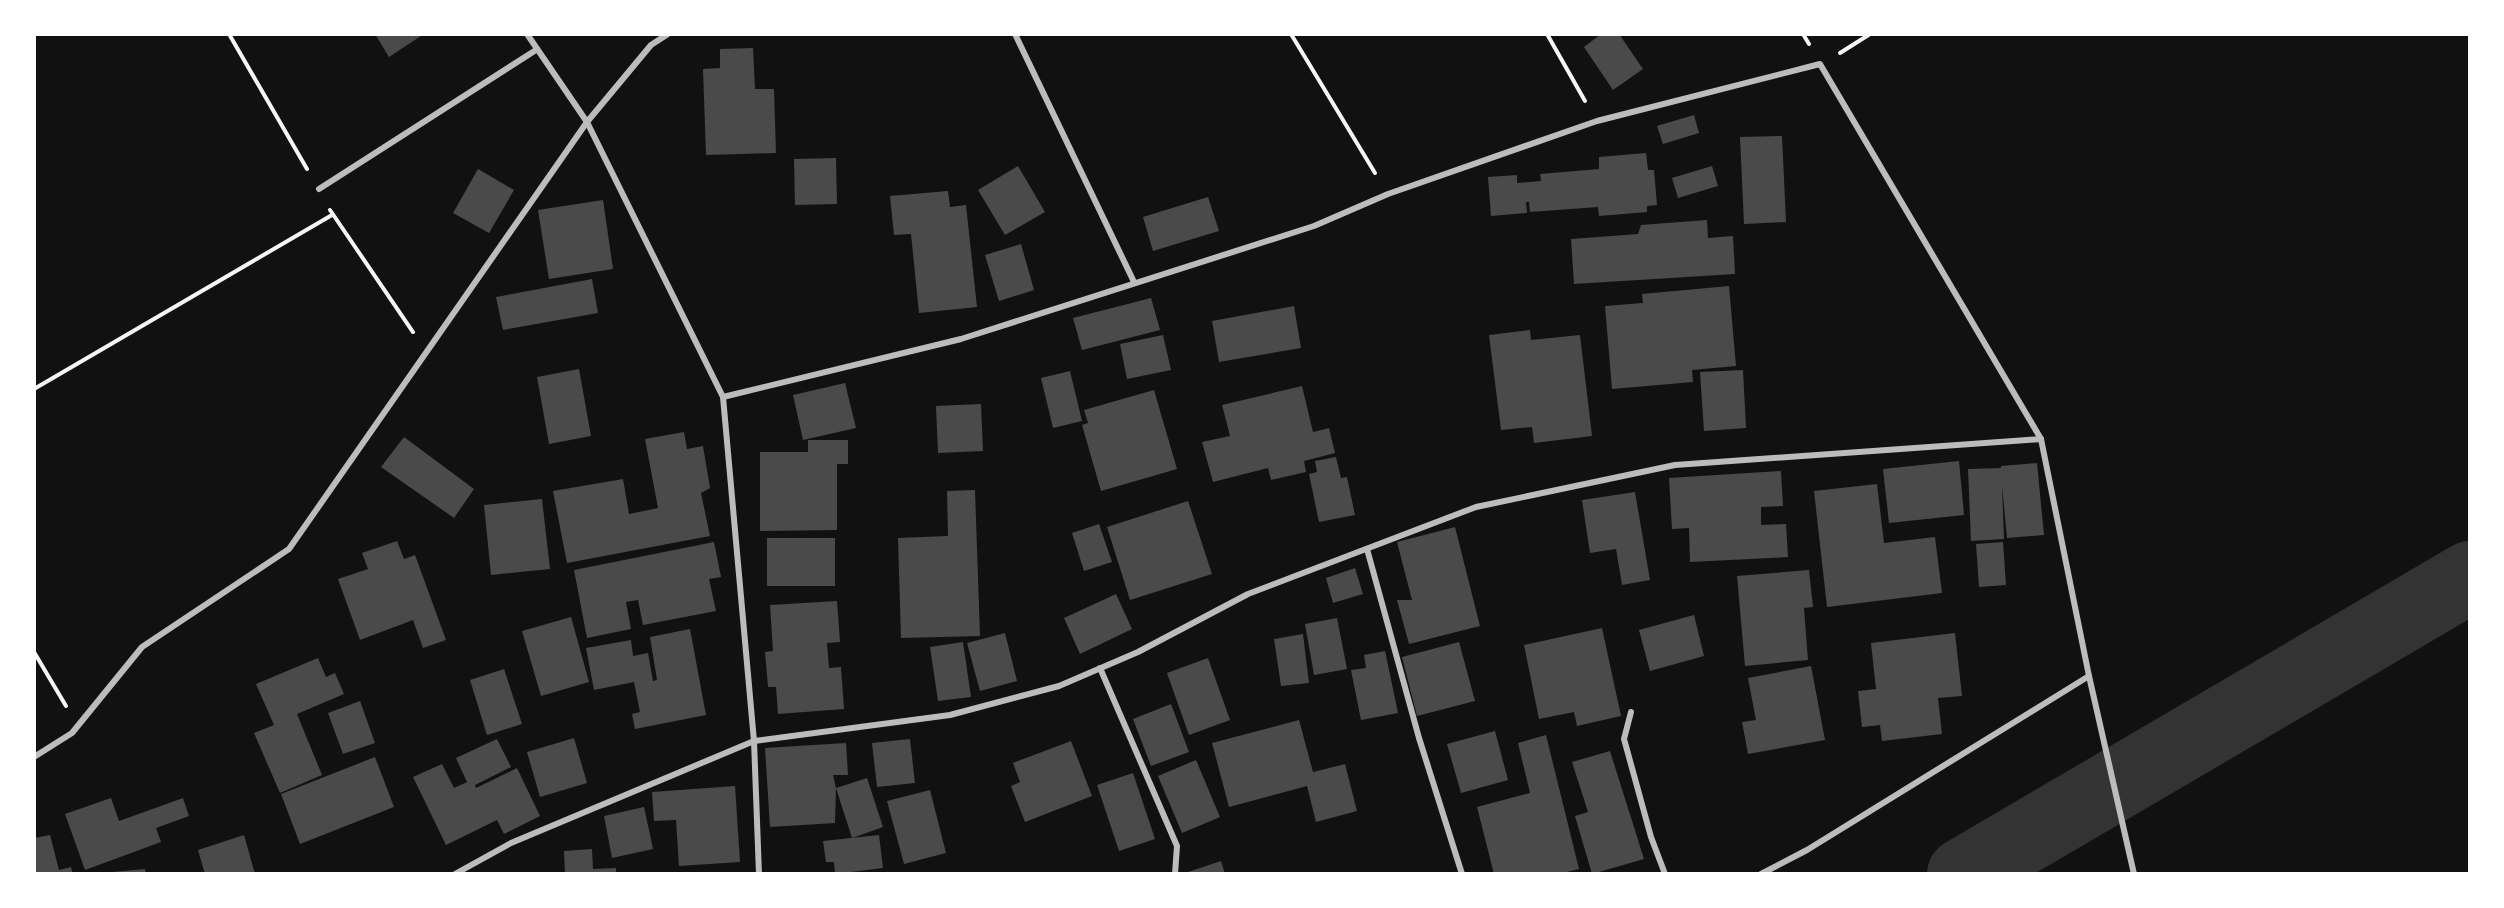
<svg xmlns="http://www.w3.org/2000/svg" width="2504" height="908" viewBox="0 0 2504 908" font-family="Lora,serif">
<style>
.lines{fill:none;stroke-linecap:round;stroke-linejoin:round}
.river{stroke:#333;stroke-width:72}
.building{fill:#4a4a4a}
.path{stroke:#f5f5f5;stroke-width:4}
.minor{stroke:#bcbcbc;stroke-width:6}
</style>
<rect width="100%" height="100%" fill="#111"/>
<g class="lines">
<path class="river" d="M1963,874l507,-297"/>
</g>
<g class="building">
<path d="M375,34h49l-35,23z"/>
<path d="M1601,34h18l24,35 -30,21 -29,-43z"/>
<path d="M753,48l2,41h19l2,64 -70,2 -3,-86 17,-1v-19z"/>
<path d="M1694,115l5,18 -36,11 -6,-18z"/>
<path d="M1782,136l4,86 -42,2 -4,-87z"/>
<path d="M1646,153l2,17h6l3,35 -10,1v6l-48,4 -1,-9 -68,5 -1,-10h-3l1,11 -36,3 -3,-39 29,-2v8l24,-2 -1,-7 59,-5v-12z"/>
<path d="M836,158l1,46 -42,1 -1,-46z"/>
<path d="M1018,166l27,46 -40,23 -27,-45z"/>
<path d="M1712,166l6,20 -40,12 -6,-20z"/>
<path d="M478,169l36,21 -25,43 -36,-20z"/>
<path d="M948,191l2,16 16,-2 11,102 -58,6 -8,-79 -17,1 -4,-39z"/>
<path d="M1208,197l11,34 -66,20 -10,-34z"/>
<path d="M603,200l10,69 -64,10 -11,-69z"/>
<path d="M1707,220l1,18 25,-2 2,38 -161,10 -3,-45 67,-5 3,-9z"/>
<path d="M1021,244l13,46 -35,11 -14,-46z"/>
<path d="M592,279l6,34 -95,17 -7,-33z"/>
<path d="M1729,286l7,80 -44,4 1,12 -81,7 -7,-83 38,-3 -1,-9z"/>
<path d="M1151,298l9,32 -78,20 -9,-32z"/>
<path d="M1294,306l7,42 -82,14 -7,-41z"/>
<path d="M1530,330l1,10 49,-5 12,101 -58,7 -2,-16 -31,3 -12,-95z"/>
<path d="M1163,335l8,35 -44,9 -7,-35z"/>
<path d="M579,369l12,67 -42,8 -12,-67z"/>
<path d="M1743,370l3,58 -42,3 -4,-59z"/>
<path d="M1070,371l12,50 -29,7 -12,-50z"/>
<path d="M845,383l11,45 -53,12 -10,-45z"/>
<path d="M1302,386l11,46 16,-4 6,25 -31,8 2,11 -35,8 -3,-12 -55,14 -11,-40 28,-6 -8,-31z"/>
<path d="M1154,390l23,79 -76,22 -19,-66 6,-2 -4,-13z"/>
<path d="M981,404l2,47 -45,2 -2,-47z"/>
<path d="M684,432l3,17 16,-3 7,42 -9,5 9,43 -143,27 -14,-72 70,-12 6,35 29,-6 -13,-69z"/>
<path d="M404,437l70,52 -20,29 -73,-51z"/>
<path d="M808,440h40v24h-11v66l-77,1v-79h48z"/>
<path d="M1336,457l5,21 6,-1 8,38 -36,7 -10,-48 8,-2 -2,-11z"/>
<path d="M1959,461l5,54 -75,8 -6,-54z"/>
<path d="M2037,463l7,72 -37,3 -5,-53 2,54 -33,2 -3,-72 33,-1v-2z"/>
<path d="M1781,471l2,35 -22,1v18l25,-1 2,33 -98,5 -1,-34 -17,1 -3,-51z"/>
<path d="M1877,484l7,59 51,-6 7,56 -115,14 -13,-116z"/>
<path d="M975,490l5,146 -79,2 -3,-100 50,-2 -1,-45z"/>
<path d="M1635,492l15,88 -28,5 -6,-36 -26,4 -8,-53z"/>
<path d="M542,499l8,70 -59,6 -7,-70z"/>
<path d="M1188,501l24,73 -82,26 -23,-73z"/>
<path d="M1099,524l13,38 -28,9 -12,-38z"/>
<path d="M1455,527l25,99 -71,18 -12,-44h15l-15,-58z"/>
<rect x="767" y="538" width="68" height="48"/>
<path d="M397,541l7,18 11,-4 31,85 -23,8 -10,-28 -53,20 -22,-61 30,-10 -6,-16z"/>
<path d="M714,542l7,35 -12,2 7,32 -73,14 -5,-25 -12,2 5,27 -44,9 -13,-68z"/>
<path d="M2003,542l3,43 -27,2 -3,-43z"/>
<path d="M1355,568l8,26 -30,9 -7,-25z"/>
<path d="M1809,570l4,37 -9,1 4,52 -63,6 -8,-90z"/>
<path d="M1116,594l16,35 -52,25 -16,-36z"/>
<path d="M837,601l3,41 -13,1 2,25 12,-1 3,42 -66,5 -2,-27h-8l-3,-35 8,-1 -3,-46z"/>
<path d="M1694,615l10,41 -54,15 -11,-41z"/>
<path d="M571,617l18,65 -48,14 -19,-65z"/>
<path d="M1337,618l10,51 -33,6 -9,-51z"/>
<path d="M1602,628l19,88 -44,10 -3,-14 -35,7 -15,-74z"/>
<path d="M690,629l16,86 -71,14 -3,-15 8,-2 -6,-30 -40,8 -8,-42 45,-8 2,16 15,-3 5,28 4,-1 -7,-43z"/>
<path d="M1005,633l12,48 -37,10 -13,-48z"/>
<path d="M1955,633l7,63 -24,2 4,36 -60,7 -2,-16 -18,2 -4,-36 18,-2 -5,-46z"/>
<path d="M1303,634l6,49 -28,3 -7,-47z"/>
<path d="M963,642l8,55 -33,4 -8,-54z"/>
<path d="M1459,642l16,59 -58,15 -15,-59z"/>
<path d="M1385,651l13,62 -37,7 -10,-50 15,-2 -2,-13z"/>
<path d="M318,658l8,19 9,-4 9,21 -47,20 25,61 -42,18 -26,-60 20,-8 -18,-41z"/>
<path d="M1208,658l22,62 -41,15 -22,-62z"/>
<path d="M1811,666l14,74 -77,14 -6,-32 14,-2 -8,-42z"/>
<path d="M504,669l18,55 -35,11 -17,-55z"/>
<path d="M360,701l15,42 -32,11 -15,-41z"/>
<path d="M1171,704l18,48 -38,14 -18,-47z"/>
<path d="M1299,720l14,52 32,-8 12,47 -41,11 -9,-36 -78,21 -17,-64z"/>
<path d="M1495,731l13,49 -47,13 -14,-49z"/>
<path d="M1546,735l33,134 -20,5h-65l-17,-67 53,-14 -12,-50z"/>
<path d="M574,738l13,45 -47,14 -13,-45z"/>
<path d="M497,739l14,28 -36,18 1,3 41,-20 23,48 -36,18 -7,-14 -51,25 -33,-68 29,-13 12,24 13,-6 -11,-24z"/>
<path d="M910,739l5,44 -38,4 -5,-44z"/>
<path d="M1071,741l21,55 -67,26 -14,-36 9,-4 -7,-19z"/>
<path d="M846,743l2,32h-15l3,13 31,-10 16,49 -31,11 -16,-50 -1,35 -65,4 -5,-79z"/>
<path d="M1610,751l34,108 -52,15 -17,-58 13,-4 -16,-50z"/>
<path d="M375,757l19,50 -94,37 -19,-50z"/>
<path d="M1196,760l24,57 -38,16 -24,-57z"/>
<path d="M1133,773l22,66 -36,12 -22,-66z"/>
<path d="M735,786l5,76 -61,4 -3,-46 -22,1 -2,-29z"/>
<path d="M930,790l16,63 -42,11 -17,-63z"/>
<path d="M111,798l8,23 64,-23 6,18 -33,12 5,14 -76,28 -20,-56z"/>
<path d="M644,807l9,42 -41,9 -8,-42z"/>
<path d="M50,835l9,35 12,-3 2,7h-39v-36z"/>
<path d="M244,835l11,39h-50l-7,-24z"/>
<path d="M879,835l4,33 -48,6 -1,-12h-8l-3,-21z"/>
<path d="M592,849l1,20 23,-1v6h-51l-1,-23z"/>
<path d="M1221,861l4,13h-40v-1z"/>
<path d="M145,869l1,5h-34v-2z"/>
</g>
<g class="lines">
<g class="path">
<path d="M229,34l78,135"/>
<path d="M1291,34l84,139"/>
<path d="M1547,34l38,67"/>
<path d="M1803,34l6,10"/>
<path d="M1840,53l30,-19"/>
<path d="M330,210l83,122"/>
<path d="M34,389l298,-174"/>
<path d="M34,652l32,54"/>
</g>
<g class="minor">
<path d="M527,34l60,88 136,275 31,344 5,133"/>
<path d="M1015,34l119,248"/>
<path d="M319,189l217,-139"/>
<path d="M723,397l238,-58 353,-113 74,-32 209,-73 223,-57 221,375 48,237 45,198"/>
<path d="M1367,549l52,189 43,136"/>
<path d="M1100,668l77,178 -2,28"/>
<path d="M1631,712l-7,27 27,98 14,37"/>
<path d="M34,757l38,-24 70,-86 147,-98 298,-427 64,-77 17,-11"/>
<path d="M455,874l56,-31 243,-102 196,-26 109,-29 79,-34 110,-58 228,-87 199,-42 366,-26"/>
<path d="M1761,874l46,-24 282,-174"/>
</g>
</g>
<rect width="2504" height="908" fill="none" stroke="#ffffff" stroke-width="72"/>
</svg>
